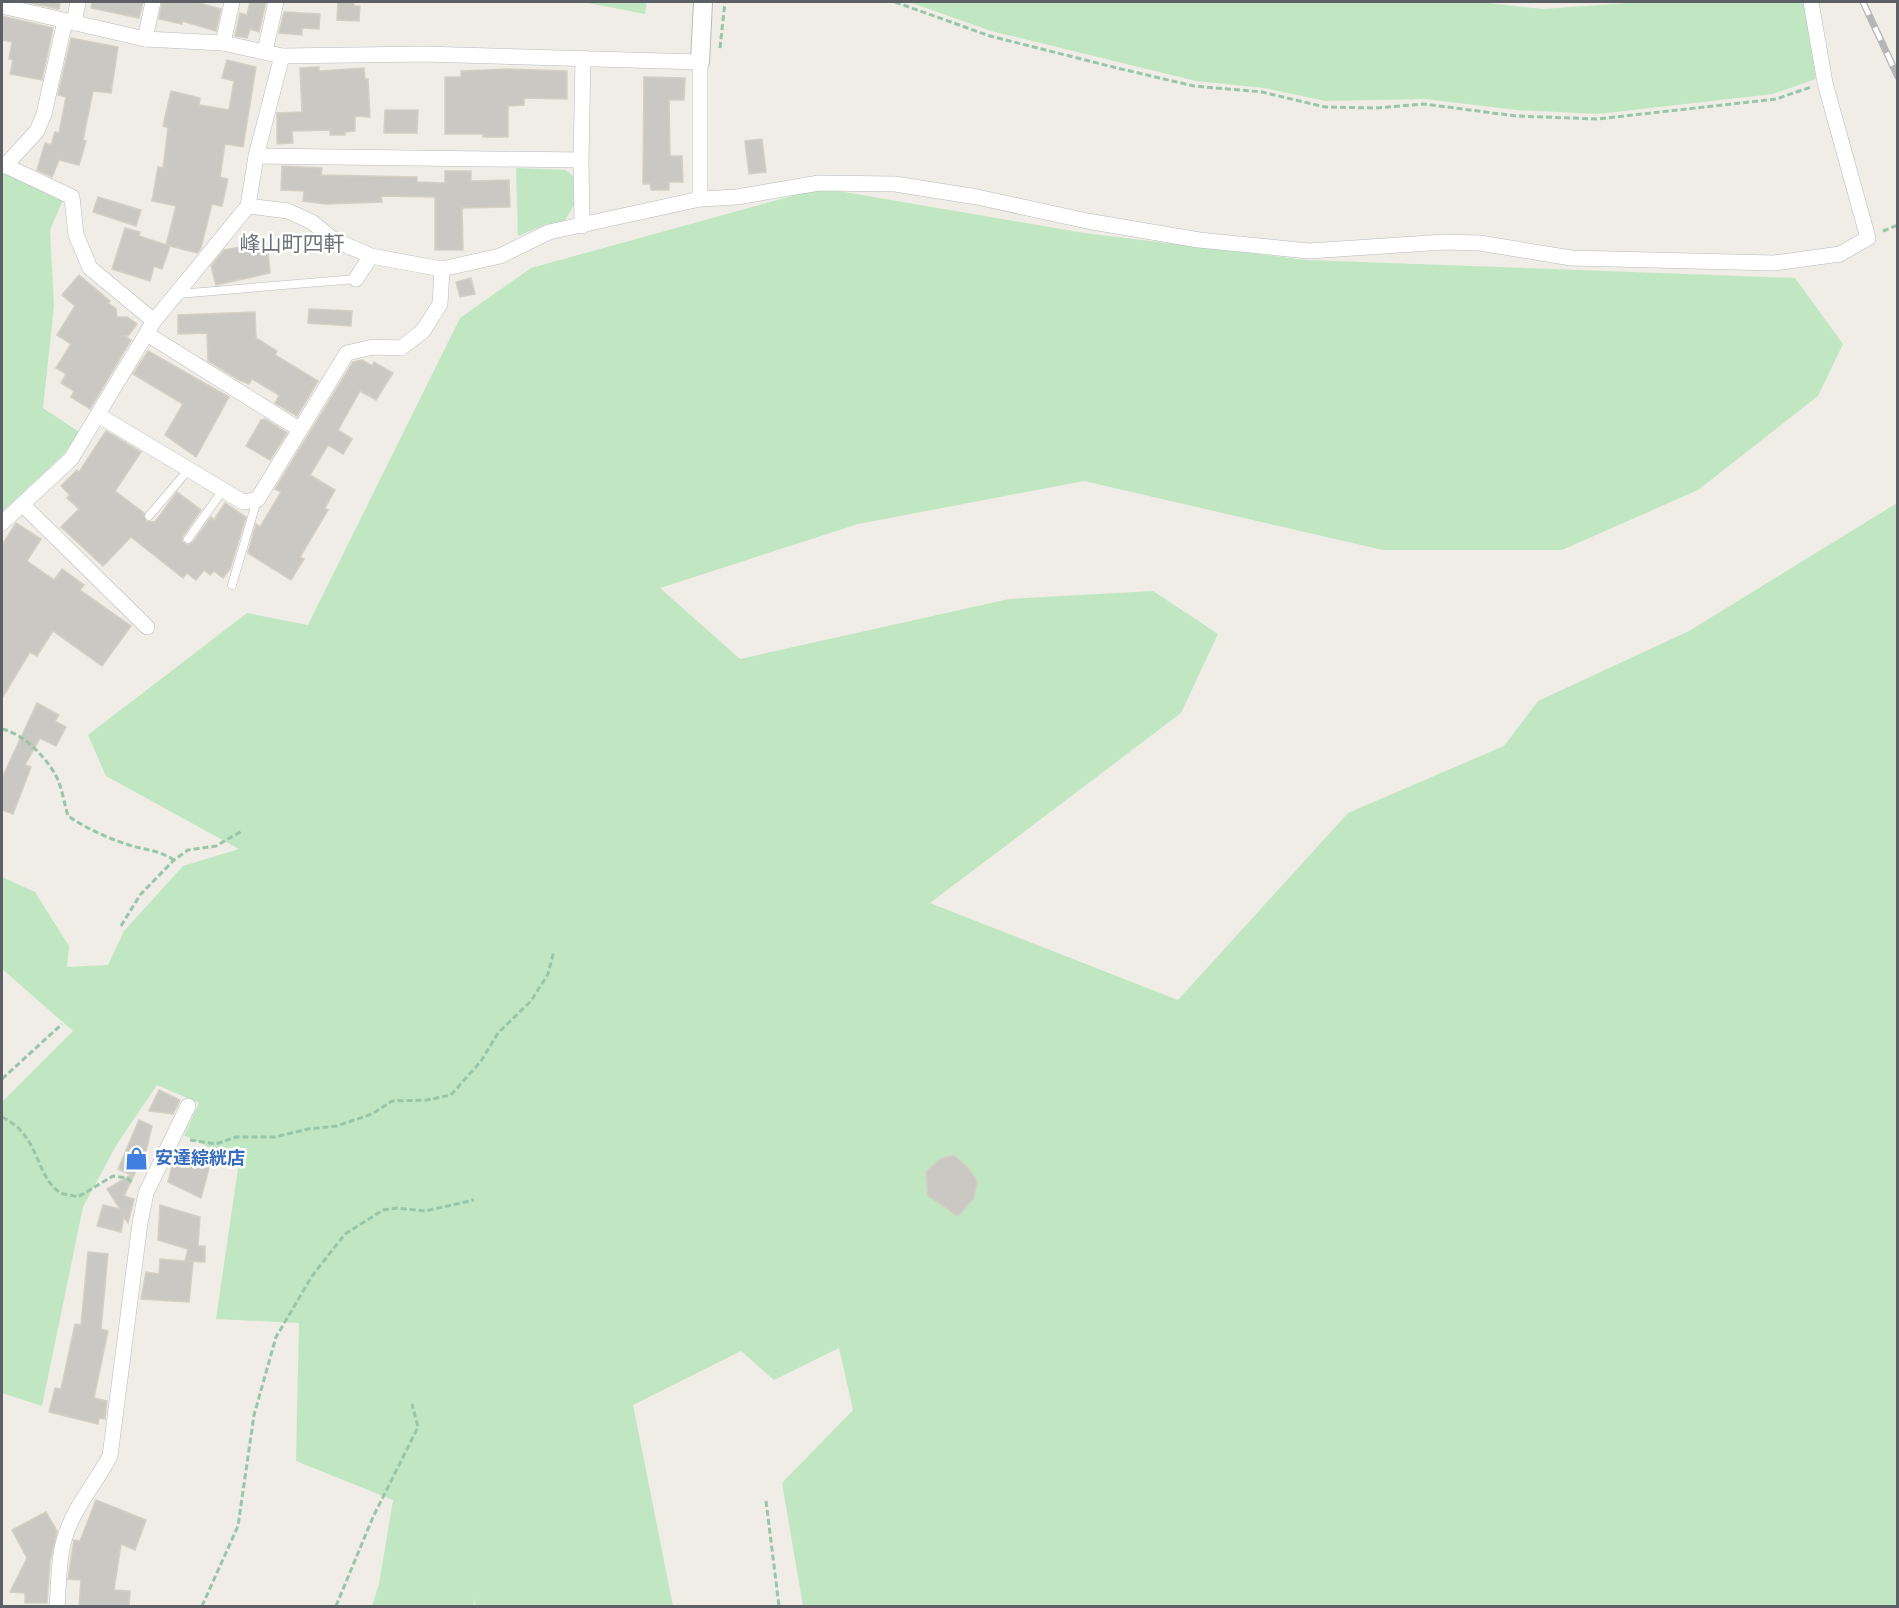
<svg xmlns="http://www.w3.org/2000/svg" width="1899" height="1608" viewBox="0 0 1899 1608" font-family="'Fira Sans','Noto Sans JP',sans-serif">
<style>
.green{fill:#c1e7c2}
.building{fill:#cac8c2;stroke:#d4cfc3;stroke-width:1.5}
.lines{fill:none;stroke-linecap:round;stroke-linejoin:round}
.service-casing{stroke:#b7babf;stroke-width:9}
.minor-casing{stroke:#b7babf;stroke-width:16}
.tertiary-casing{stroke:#b7babf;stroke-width:20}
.path{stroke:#98c6a8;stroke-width:3;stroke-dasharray:6 3;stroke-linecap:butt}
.service{stroke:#fff;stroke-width:8}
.minor{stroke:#fff;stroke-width:15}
.tertiary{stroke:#fff;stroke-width:18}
.rail-casing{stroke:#b5b6b7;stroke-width:7}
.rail{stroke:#fff;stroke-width:4.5;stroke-dasharray:14;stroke-linecap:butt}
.labels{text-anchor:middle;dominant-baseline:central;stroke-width:5;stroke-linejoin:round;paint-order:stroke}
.shop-label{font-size:18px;font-weight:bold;fill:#366cbe;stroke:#fff;text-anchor:start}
.quarter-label{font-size:21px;fill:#6d7278;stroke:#fff}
</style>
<rect width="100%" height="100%" fill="#efede5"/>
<g class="green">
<path d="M583,2h64l-2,12z"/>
<path d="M909,2h570l64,7 98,-7h163l12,77 -43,15 -175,20 -81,-4 -92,-11 -100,2 -61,-13 -68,-7 -205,-50z"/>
<path d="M516,168l50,2 7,6 1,29 -10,17 -17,2 -29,12z"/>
<path d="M2,171l61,29 -13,30 4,76 -11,102 36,24 -15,22 -62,58z"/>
<path d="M821,188l263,45 222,27 489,18 48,66 -25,52 -120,94 -136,60h-179l-299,-69 -226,43 -198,64 80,71 269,-60 144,-8 65,43 -37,79 -251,190 248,97 170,-187 156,-67 34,-45 151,-70 208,-128v1103h-1094l-21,-123 71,-73 -14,-62 -65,32 -33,-29 -108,54 40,201h-198l-1,-8v8h-102l7,-22 14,-84 -97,-39 3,-138 -83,-4 23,-157 -55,-27 15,-32 -42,-18 -40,59 -34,63 -41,199 -40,-13v-291l71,-71 -71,-62v-92l33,15 34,54 -2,21 41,-2 16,-34 59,-65 56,-17 -133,-73 -18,-41 159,-122 61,12 152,-307 71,-50z"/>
</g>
<g class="building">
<path d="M26,2h34l-1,7z"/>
<path d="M92,2h51l-4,16 -48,-10z"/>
<path d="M162,2h34l25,7 -5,22 -34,-10v3l-23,-5z"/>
<path d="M250,2h16l-7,30 -9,-3 -3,9 -12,-2 5,-23 7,2z"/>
<path d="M338,2h16v4h6l-1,15 -22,-1z"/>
<path d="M284,12l36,2 -1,15 -17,-1v7l-23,-2z"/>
<path d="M2,16l51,12 -11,52 -32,-6 3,-14 -4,-1 3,-17 -10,-2z"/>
<path d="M71,38l47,9 -7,46 -18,-2 -10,49 3,1 -7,24 -20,-5 -7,17 -15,-7 8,-27 6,2 4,-13 4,1 7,-36 -8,-2z"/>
<path d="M227,60l29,7 -13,80 -18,-3 -5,33 8,2 -6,27 -10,-2 -11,44 -4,5 -31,-8 10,-39 -24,-5 6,-34 5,1 5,-40 -5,-2 8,-35 29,7 -1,7 30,5 5,-29 -12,-3z"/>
<path d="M319,67v4l45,-3 1,11h3l2,38 -15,-1v15l-10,1v3h-15v-5l-38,1 1,12 -16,1v-31l25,-1 -2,-44z"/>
<path d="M508,69l59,2v28l-43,-1v7l-16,1v31h-25v-3h-38v-57h16v-6z"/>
<path d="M644,77l41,1 -1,22h-15l1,56h12l1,26h-14v8h-18l-1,-6h-7z"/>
<path d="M385,110h33l-1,23h-33z"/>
<path d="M762,139l4,33 -17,2 -4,-33z"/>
<path d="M282,166l40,2 -1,7 96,2v5l28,1v-12h26v10l38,-1 1,27 -48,1 1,42h-28v-53l-54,-1 1,6 -56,2 -23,-3 1,-10 -23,-1z"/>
<path d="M98,197l43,13 -5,16 -43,-14z"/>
<path d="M125,228l15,4 -1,4 31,10 -8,23 -8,-3 -4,15 -38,-12z"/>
<path d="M267,242l3,31 -54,12 -5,-19 13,-16z"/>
<path d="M79,275l31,26 -2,2 8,6 1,8h10l10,7 -9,12h-4l7,4 -41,69 -19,-12 3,-6 -13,-8 5,-9 -10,-6 15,-24 -14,-9 18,-29 -13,-11z"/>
<path d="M471,278l4,16 -15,3 -4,-15z"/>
<path d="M309,309l43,2 -1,15 -43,-3z"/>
<path d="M255,312l1,26 21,13 -2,4 43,26 -21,35 -22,-13 4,-8 -27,-16 -3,5 -10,-4 -31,-19 -1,-28 -29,1v-19z"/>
<path d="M148,351l81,46 -33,60 -31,-22 18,-31 -50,-30z"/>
<path d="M362,360l10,6 2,-4 19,11 -17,27 -16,-9 -22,39 14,9 -9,15 -15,-9 -18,30 25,15 -10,18 3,2 -28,47 4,2 -13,21 -43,-27 8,-29 4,3 21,-35 -6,-3 78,-127z"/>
<path d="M265,419l22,14 -17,27 -24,-14 15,-26z"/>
<path d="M106,431l35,21 -26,39 29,22 2,8 9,1 22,-30 24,18 -18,26 -1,5 5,4 6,-3 18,-25 3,3 11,-17 21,14 -16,52 -7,9 -9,-7 -4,4 -6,-5 -8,10 -9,-7 -4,5 -52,-41 -28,29 -42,-39 18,-18 -12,-11 3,-3 -9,-9 16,-16 2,2z"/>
<path d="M16,523l25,16 -14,22 27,19 8,-11 22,16 -4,5 51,36 -29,40 -49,-35 -16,25 -7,-4 -28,46v-153z"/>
<path d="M37,703l22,12 -4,6 11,6 -10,19 -16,-8 -15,27 6,2 -18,47 -11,-4v-32z"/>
<path d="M159,1090l21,10 -7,14 -24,-3z"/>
<path d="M139,1120l13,6 -10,43 -4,-2 -14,29 10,3 -6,24 -4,-6 -3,15 -24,-6 6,-21 17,4 -13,-20 24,-14 -13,-6z"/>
<path d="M954,1155l15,14 8,12 -3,17 -16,18 -30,-20 -2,-24 14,-13z"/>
<path d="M174,1158l35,10 -8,30 -33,-16z"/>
<path d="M160,1205l40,12 -2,29h7v16l-17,-1 5,1 -4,40 -48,-3 5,-27 13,2 1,-15 25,2 3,-12 -30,-9z"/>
<path d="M88,1252l20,2 -7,75 7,2 -14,67 13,3 -2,18 -6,-1 -1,6 -49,-12 6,-24 6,1 14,-65 6,1z"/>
<path d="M96,1500l50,20 -11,30 -14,-6 -7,46 16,1 -1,15h-50l2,-26 -13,-1 6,-39 6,1z"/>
<path d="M46,1512l11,19 -7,30 -3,42h-22v-10l-15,-1 17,-34 -15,-28z"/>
</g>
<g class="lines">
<defs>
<g id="service">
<path d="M178,294l178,-15"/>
<path d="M149,516l40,-47"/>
<path d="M188,539l35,-49"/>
<path d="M232,585l25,-85"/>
</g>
<g id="minor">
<path d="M2,6l143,33 78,4 59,13 141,-2 277,8v137"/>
<path d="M74,23l4,-21"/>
<path d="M145,39l8,-37"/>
<path d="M223,43l9,-41"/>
<path d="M265,51l11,-49"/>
<path d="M282,56l-26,100 -8,50 40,5 24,11 22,18 37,16 71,13 58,-13 49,-24 151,-33 37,-2 82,-14 76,1 82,13 110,24 112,19 110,11 136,-9 35,1 91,15 203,5 66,-9 28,-16 -43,-155 -14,-81"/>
<path d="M256,156l325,4 2,-102"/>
<path d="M581,160l1,66"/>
<path d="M2,164l70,33 4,38 14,33 64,53"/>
<path d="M5,166l32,-35 7,-17 21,-93"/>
<path d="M356,279l15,-23"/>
<path d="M147,334l152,95"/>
<path d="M98,415l145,87 14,-2 90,-147 26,-6 28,1 22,-17 17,-27 2,-35"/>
<path d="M23,505l124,122"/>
<path d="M2,523l69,-64 83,-138 94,-115"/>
<path d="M57,1606c2,-21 1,-48 8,-69 9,-30 31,-54 45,-81l30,-233 6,-30 42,-87"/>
</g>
<path id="tertiary" d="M700,62l3,-60"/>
</defs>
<use href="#service" class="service-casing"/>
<use href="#minor" class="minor-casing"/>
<use href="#tertiary" class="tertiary-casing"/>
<g class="path">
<path d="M895,2l95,34 127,32 77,18 68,6 63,15 50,1 49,-4 92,12 81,3 179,-20 35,-12"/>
<path d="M720,48l5,-46"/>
<path d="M1883,231l15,-6"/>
<path d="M2,729c21,5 42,26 53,45 7,12 9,29 13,42 18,12 39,22 61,29 16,5 30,5 45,15"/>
<path d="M121,926l19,-31 34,-35 14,-10 28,-4 26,-15"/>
<path d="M2,1079l60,-55"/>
<path d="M2,1117c38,18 33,58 57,75 4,3 13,3 19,5l35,-21 14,2 6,5"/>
<path d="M190,1140l26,4 20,-7h39l33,-8 29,-3 35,-12 20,-13 35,-1 24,-5 30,-34 17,-28 33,-32 17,-27 6,-23"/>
<path d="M766,1501l13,105"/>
<path d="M202,1606l36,-80 16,-111 22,-78 36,-61 33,-42 38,-24 14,-2 28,3 49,-11"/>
<path d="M336,1606l37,-89 45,-90 -6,-23"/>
</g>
<use href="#service" class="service"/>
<use href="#minor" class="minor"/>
<use href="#tertiary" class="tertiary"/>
<defs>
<path id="rail" d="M1863,2l35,75"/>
</defs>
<use href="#rail" class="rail-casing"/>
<use href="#rail" class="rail"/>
</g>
<defs>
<symbol id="shop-bare" viewBox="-9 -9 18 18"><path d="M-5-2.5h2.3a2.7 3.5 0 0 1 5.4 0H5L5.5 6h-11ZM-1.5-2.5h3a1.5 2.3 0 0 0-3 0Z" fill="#3f7fe0" stroke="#fff" stroke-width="2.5" paint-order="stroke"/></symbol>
</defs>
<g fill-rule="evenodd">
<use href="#shop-bare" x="120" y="1142" width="33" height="33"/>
</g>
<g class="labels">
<g class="shop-label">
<text x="155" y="1158">安達綜絖店</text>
</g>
<g class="quarter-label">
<text x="292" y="244">峰山町四軒</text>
</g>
</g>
<rect width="1899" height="1608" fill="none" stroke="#5c6066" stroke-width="6"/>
</svg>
